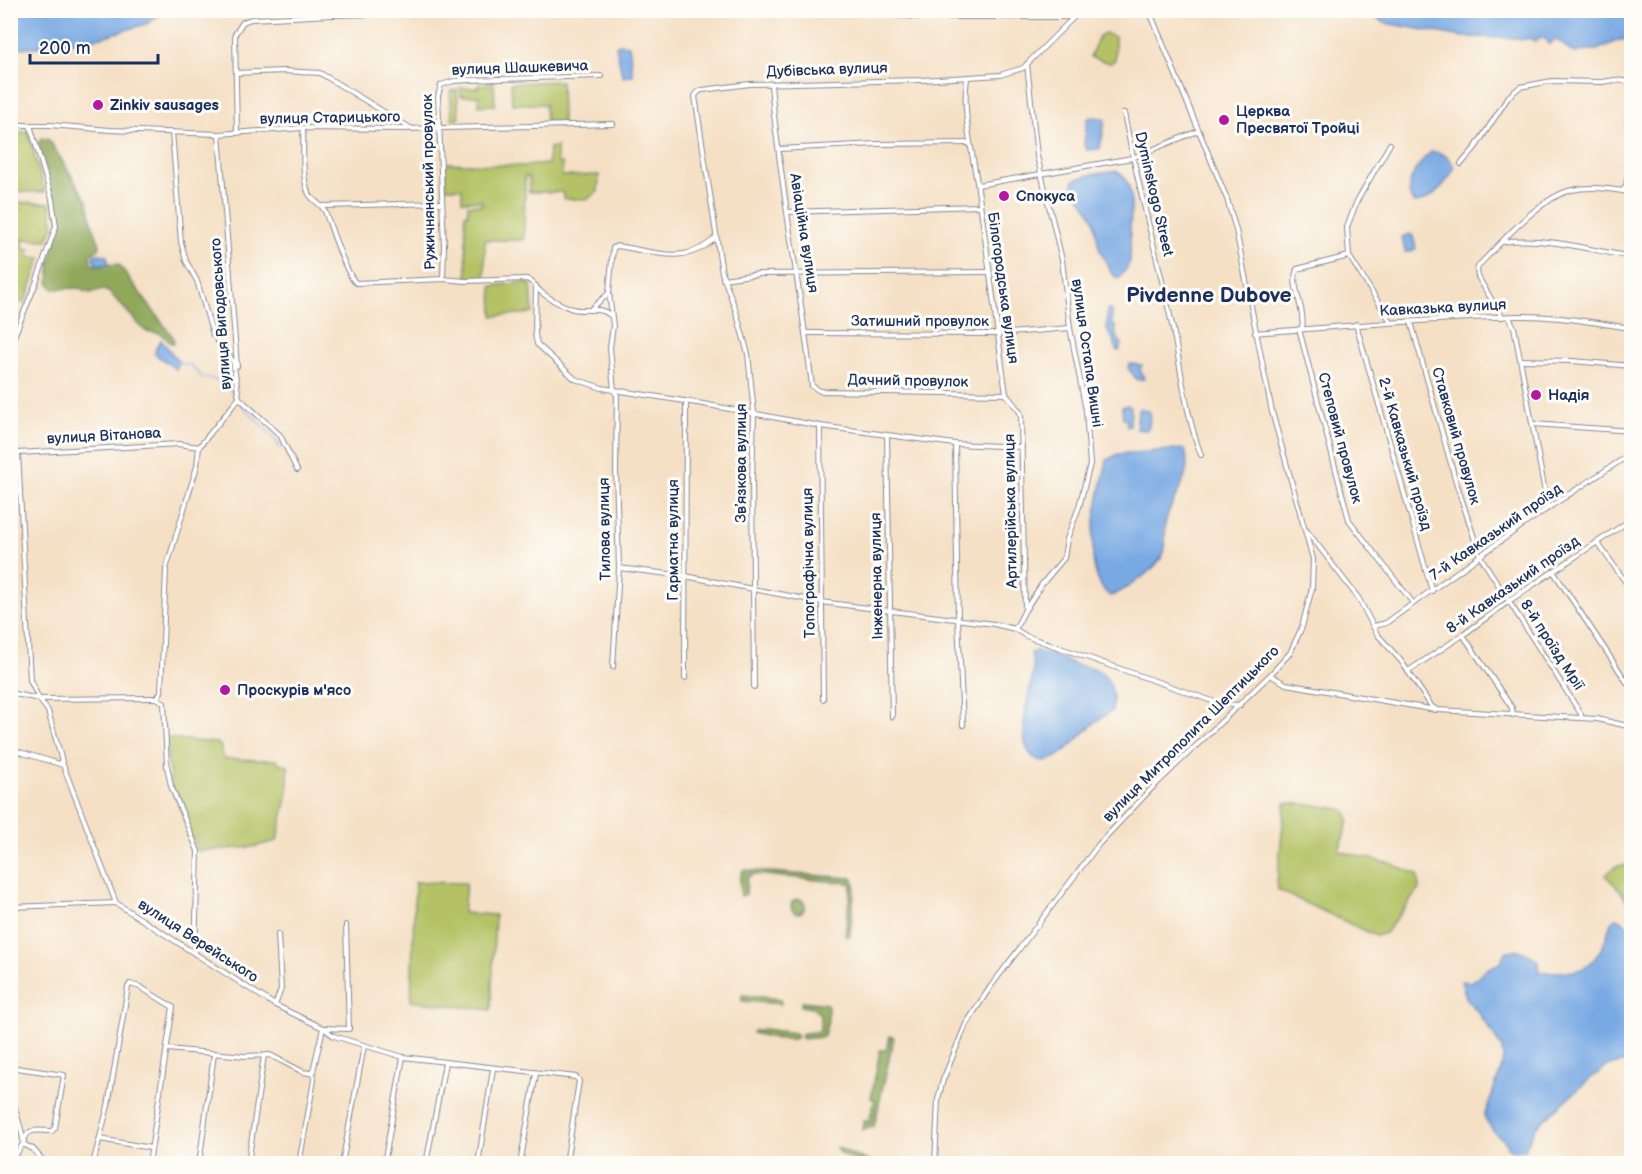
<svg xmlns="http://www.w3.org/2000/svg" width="1642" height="1174" viewBox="0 0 1642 1174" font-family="'Balsamiq Sans',sans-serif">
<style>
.green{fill:#b4c265;stroke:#687862;stroke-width:1.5}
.forest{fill:#8fa85a;stroke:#556c5c;stroke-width:1.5}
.water{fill:#78a9e3;stroke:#4a6ca0;stroke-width:1.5}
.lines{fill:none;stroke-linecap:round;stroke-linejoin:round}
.stream{stroke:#78a9e3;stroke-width:1.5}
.street-casing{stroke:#888892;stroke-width:6}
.street{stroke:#fff;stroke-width:4}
.poi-dot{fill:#b5179e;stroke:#fdfcf7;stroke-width:2}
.labels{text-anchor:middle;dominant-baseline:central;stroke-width:6;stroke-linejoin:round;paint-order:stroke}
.street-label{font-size:15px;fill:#1b2f5e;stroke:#fdfcf7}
.poi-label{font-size:15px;font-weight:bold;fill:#1b2f5e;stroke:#fdfcf7;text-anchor:start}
.district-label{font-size:21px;font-weight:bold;fill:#1b2f5e;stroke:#fdfcf7}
</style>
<rect width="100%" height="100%" fill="#fdfcf7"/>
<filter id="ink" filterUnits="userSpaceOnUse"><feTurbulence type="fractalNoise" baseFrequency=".0167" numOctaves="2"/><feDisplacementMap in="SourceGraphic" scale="12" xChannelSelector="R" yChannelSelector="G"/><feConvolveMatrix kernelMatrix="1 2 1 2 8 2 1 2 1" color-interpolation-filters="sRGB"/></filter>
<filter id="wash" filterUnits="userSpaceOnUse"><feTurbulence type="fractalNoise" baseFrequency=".008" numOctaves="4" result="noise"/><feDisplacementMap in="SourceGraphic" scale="24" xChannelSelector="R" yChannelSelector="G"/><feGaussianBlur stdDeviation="1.35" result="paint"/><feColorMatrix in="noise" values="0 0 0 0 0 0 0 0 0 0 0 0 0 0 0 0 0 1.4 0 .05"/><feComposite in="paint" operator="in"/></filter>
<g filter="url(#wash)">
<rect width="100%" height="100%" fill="#f5e0c5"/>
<g class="green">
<path d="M1105,33l10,4v23l-5,3 -20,-6 9,-21z"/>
<path d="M561,81l1,41h-16l-1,-18h-33l-1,-21z"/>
<path d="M494,84l1,21 -16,1v-10h-18l-1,-8h18v-3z"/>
<path d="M457,90l2,29 -7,1 -2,-29z"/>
<path d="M11,132h17l17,60h-34z"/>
<path d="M557,147v16h5v13l37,-1 -1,16 -10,8h-24l-1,-7h-34v-15l-4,-1 -1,64h-39v38h-18l-2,-64h3v-9h14v-4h-20v-13h-17v-25l79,3 24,-2 1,-16z"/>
<path d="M11,202l39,1 4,23 -6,14 -25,-1v10h7l-2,8 13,1 -16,45 -14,-1v-71l7,-1 1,-11 -8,-1z"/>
<path d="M525,282l6,2 2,29 -40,3 -1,-30z"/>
<path d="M165,738l52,5 3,2 2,11 3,3 52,1 4,4 7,2v27l-11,48 -24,6 -55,4 -27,-65z"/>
<path d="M1285,803l30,2 30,5 4,10 -10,31 53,13 26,11 1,14 -34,44 -9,3 -98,-46 -1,-7z"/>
<path d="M1631,865h1l-1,43 -11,-18 -15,-15 12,-9z"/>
<path d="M415,882l51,1 -3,30 32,2 -4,95 -80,-9z"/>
</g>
<g class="forest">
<path d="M42,138l7,2 39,62 4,21 8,22 -1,4 -9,6 1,9c11,5 19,-2 28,1l54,72 1,6h-3l-11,-10 -15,-2 -35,-38 -6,-3 -13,3 -6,-1 -6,-4 -26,1 -4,-5 1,-22 9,-32v-11l-21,-76z"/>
<path d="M743,870l109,8 3,6 -5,50 -2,3 -3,-2 6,-50 -2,-2 -96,-9 -6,4 -1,17 -5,1 -1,-17z"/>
<circle cx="798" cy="906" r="7"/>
<path d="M742,995l38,4 1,5 -39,-3z"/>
<path d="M803,1001l24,3c3,10 0,25 -4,33l-21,2 -2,-3 3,-3 13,-1 4,-2v-16l-8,-6 -11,-2v-3z"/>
<path d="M764,1029l31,4 2,4 -3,2h-16l-26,-6 1,-2z"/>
<path d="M890,1036l4,1 -20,90 -12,3 2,-9h5l6,-21 -4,-2 9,-48h6z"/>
<path d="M836,1148h2l35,15c-11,1 -32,-5 -37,-15z"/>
</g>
<g class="water">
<path d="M20,10h145v1l-19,13 -44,13 -59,10 -32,1v-13l5,-2 2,-8 -2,-2 -5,-1v-10l5,1z"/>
<path d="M1364,11h267v27l-14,3 -20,9h-11l-10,3 -6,-2 -8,-8 -8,-4 -3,4 -3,1 -3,-6h-6l-4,3 -6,-3 -8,2 -4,-2 -54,-1 -78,-14z"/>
<path d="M619,44l10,1 4,30 -9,2 -2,-2 -6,-29z"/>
<path d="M1091,117l13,1 1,3 -5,28 -13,1 -3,-6 3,-25z"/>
<path d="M1431,152c11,-1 21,6 23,17 -8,15 -22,32 -40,34 -14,-15 5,-41 17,-51z"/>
<path d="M1116,171c22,11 14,42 14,61 0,9 1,20 0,29 -1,6 -7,11 -10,16l-3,1 -5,-4 -13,-26 -5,-29 -21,-34 1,-5 15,-5z"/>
<path d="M1409,234l4,2 3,12 -2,2 -9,2 -3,-15z"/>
<path d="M99,254l7,1 3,8 -4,2 -10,-2 -2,-4 1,-4z"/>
<path d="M1107,310h5v16h3l1,11 6,7 -3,7 -3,-1 -2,-9 -7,-11z"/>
<path d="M161,340l18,22 -3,7 -21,-15 1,-6z"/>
<path d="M1129,364l13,1 -2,4 4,10 -7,1 -9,-12z"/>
<path d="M1127,405l4,2 -1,19 -3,1 -1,-8 -3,-1 -1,-11z"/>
<path d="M1140,408l10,4 -1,15 -3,3 -10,-1 2,-19z"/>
<path d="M1185,449c9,33 -16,47 -20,76 -1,10 3,22 -3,32 -8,13 -38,35 -52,39 -33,-25 -10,-102 -3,-136l11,-6z"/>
<path d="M1036,651c15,2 27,9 41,14 5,2 10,1 14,3 20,5 24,25 21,43 -25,13 -37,36 -57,47 -8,4 -15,4 -22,-1 -19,-17 -3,-63 0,-85 1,-7 0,-12 -2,-19z"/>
<path d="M1616,918l7,3 8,10v130l-23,5 -17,12 -56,50 -10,21 -10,2 -5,-2 -6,-9 -10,-8 -10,-15 17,-48 2,-10 -1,-11 -23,-35 -12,-13 -6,-19 10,1 16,-13 13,-6 5,-11c12,-4 23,0 33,9l1,11c35,0 52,4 67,-34 3,-8 3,-15 10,-20z"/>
</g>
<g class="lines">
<g class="stream">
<path d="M180,363l10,2 12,12c14,1 25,8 34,20"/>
<path d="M240,403l34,35 7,11"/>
</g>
</g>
</g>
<g filter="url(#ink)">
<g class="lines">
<defs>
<g id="street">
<path d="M739,10h3"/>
<path d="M867,10l13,4 40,3h152"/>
<path d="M236,73l47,-2 37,2 92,56"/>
<path d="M967,78c-5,35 5,71 10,105 11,70 19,141 29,211l14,18 1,5 4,193"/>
<path d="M771,85c9,101 29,200 41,301l8,5 186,3"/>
<path d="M1124,113c13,70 32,138 47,207 10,45 14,93 30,135"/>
<path d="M10,125h40l60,5 109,4 84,-6 99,1 211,-5"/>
<path d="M303,128c1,18 -2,50 6,66 4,7 12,10 16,17 6,16 21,64 31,72l87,-4 22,2 62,-2c7,3 8,8 14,13 8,7 19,12 29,16 14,6 29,-4 41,8"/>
<path d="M172,132l9,110 5,19 11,20 16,54 20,26 6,37 -40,49 -2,19 -31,103 -5,123 -4,6 7,5 3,63 4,20 27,65 -3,103"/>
<path d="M237,133l-2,-99 8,-12 8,-3 81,-4 223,-5"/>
<path d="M219,134l18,232"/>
<path d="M1390,144l-33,57 -10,26 2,29 42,66"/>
<path d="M779,149l98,-5 93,-1"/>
<path d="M1461,164l14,-16 34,-52 11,-9 32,-6 50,1 13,-2 17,2"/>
<path d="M978,185l154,-27 66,-27"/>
<path d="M1622,191l4,-5 6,-41"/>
<path d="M323,206l119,-3"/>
<path d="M787,212l193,-6"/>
<path d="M1502,242c44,-6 87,8 130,15"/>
<path d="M443,279l1,-33 -6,-150 3,-11 13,-4 15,-1 132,-4"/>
<path d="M723,279l36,-5 229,-2"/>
<path d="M536,286l-1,48 2,10 38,35 27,9 101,16 117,22 135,18 67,3"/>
<path d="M592,308l17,-15"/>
<path d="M1502,317l-24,-40 -1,-7 2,-5c22,-22 61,-68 93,-75 18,-4 41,-1 60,3"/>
<path d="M1509,317l5,10 34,181"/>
<path d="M1411,322l45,160 24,74 101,158v4"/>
<path d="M1356,324l76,267"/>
<path d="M1299,329l50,191 64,83"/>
<path d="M1302,329c4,-20 -12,-43 -5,-60l52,-13"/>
<path d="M806,333l192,1 72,-6"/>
<path d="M1255,333c88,-7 175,-14 262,-17 38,-1 77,7 115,12"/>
<path d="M10,346l26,-63 20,-57 -4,-27 -22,-74"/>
<path d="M1521,360l51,1 60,5"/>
<path d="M239,398l41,37 17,35"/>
<path d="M1533,424l99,7"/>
<path d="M820,426l3,273"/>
<path d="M887,435l5,282"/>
<path d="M955,444l3,176 5,105"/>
<path d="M10,449l8,4 161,-9 20,3"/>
<path d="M18,453l12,227 9,19 9,12 15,54 53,138 159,102 48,23 11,8 69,21 173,20 3,4 -13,83"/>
<path d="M1307,531l52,68 18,35 24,27 31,46 6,3 159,9 35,8"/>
<path d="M1597,542l35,49"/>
<path d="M619,568l66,8 136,26 173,22 21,5 11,7 195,68 19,1"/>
<path d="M1553,571l79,119"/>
<path d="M1374,626l12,-3 141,-101 105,-69"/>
<path d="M1015,629l10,-19 17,-26 22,-26 3,-19 12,-32 11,-43 -4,-53 -16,-83 -8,-68 -25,-104 -10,-92"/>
<path d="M1463,635l49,73 1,7"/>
<path d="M613,667l6,-99 -3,-98 1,-75 -3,-4 -4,-43 3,-22 -4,-33 4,-45 4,-2c36,5 69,21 99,-9"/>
<path d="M1408,671l55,-36 46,-34 123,-82"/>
<path d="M1270,675l16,9 150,26"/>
<path d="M685,678l1,-277"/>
<path d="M754,687l-2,-208 2,-66 -6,-59 -12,-43 -14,-38 -27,-177 3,-4 4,-2 48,-6 171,-4 79,-5 23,-7 58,-58"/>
<path d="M10,693l29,6 118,-1"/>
<path d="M10,749l53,16"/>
<path d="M10,907l106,-4"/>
<path d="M10,943l2,23 -2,3"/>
<path d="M275,1005l6,-16 -3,-55"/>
<path d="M167,1049l78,7 25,-1 33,17 6,1 4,-2"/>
<path d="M10,1067l54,8 -9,53 -3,3c-15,0 -25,-5 -29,13"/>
<path d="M10,1092l11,37 2,11"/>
<path d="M100,1139l51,9"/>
<path d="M10,1163l13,-19 10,5 13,15"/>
<path d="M93,1164l15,-58 20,-119 2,-3 10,3 33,20 -24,157"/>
<path d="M199,1164l15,-110"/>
<path d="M248,1164l16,-109"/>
<path d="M299,1164l15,-84 -1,-9 10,-43 26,1 -3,-104"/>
<path d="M342,1164l22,-118"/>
<path d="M384,1164l19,-107"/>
<path d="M426,1164l19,-101"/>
<path d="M478,1164l15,-95"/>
<path d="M520,1164l16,-90"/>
<path d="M935,1164l3,-65 5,-19 23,-56 25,-38 108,-142 53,-56 118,-113 20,-22 12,-26 10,-39 1,-29 -41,-147 -36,-182 -9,-31 -78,-189"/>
</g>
</defs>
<use href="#street" class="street-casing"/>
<use href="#street" class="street"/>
</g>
</g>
<g class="poi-dot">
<circle cx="98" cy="105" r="6"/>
<circle cx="1224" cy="120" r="6"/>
<circle cx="1004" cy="196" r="6"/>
<circle cx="1536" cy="395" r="6"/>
<circle cx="225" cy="690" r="6"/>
</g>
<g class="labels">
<g class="street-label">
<text transform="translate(520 68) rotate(-2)">вулиця Шашкевича</text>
<text transform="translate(827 70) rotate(-2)">Дубівська вулиця</text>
<text transform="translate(330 118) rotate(-1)">вулиця Старицького</text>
<text transform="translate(429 182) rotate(-91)">Ружичнянський провулок</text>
<text transform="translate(1154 194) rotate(77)">Dyminskogo Street</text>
<text transform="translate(804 233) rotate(81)">Авіаційна вулиця</text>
<text transform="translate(1003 288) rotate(82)">Білогородська вулиця</text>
<text transform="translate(1443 308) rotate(-3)">Кавказька вулиця</text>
<text transform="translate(221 314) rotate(-94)">вулиця Вигодовського</text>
<text x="920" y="321">Затишний провулок</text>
<text transform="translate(1087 353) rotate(82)">вулиця Остапа Вишні</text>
<text transform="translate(908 381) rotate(1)">Дачний провулок</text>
<text transform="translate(104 436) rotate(-3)">вулиця Вітанова</text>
<text transform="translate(1456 436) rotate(74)">Ставковий провулок</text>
<text transform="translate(1340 438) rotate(75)">Степовий провулок</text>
<text transform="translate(1405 454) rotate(74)">2-й Кавказький проїзд</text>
<text transform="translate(741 463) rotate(-90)">Звʼязкова вулиця</text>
<text transform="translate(1011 511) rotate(-91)">Артилерійська вулиця</text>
<text transform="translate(605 529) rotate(-91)">Тилова вулиця</text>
<text transform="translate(1496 532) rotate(-35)">7-й Кавказький проїзд</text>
<text transform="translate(673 540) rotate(-90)">Гарматна вулиця</text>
<text transform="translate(809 563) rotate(-91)">Топографічна вулиця</text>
<text transform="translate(877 576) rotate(-91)">Інженерна вулиця</text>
<text transform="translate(1513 585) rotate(-35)">8-й Кавказький проїзд</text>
<text transform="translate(1552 645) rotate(57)">8-й проїзд Мрії</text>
<text transform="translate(1191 734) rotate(-45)">вулиця Митрополита Шептицького</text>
<text transform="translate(198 941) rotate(33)">вулиця Верейського</text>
</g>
<g class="poi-label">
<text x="110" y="105">Zinkiv sausages</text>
<text x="1236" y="111">Церква<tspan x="1236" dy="17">Пресвятої Тройці</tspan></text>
<text x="1016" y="196">Спокуса</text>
<text x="1548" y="395">Надія</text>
<text x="237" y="690">Проскурів м'ясо</text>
</g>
<g class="district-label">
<text x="1209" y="295">Pivdenne Dubove</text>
</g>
</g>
<rect width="1642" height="1174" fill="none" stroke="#fdfcf7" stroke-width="36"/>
<path d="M30 54v9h128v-9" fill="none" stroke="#1b2f5e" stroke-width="3"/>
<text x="39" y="54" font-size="18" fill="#1b2f5e" stroke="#fdfcf7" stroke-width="4.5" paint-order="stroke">200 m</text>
</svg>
